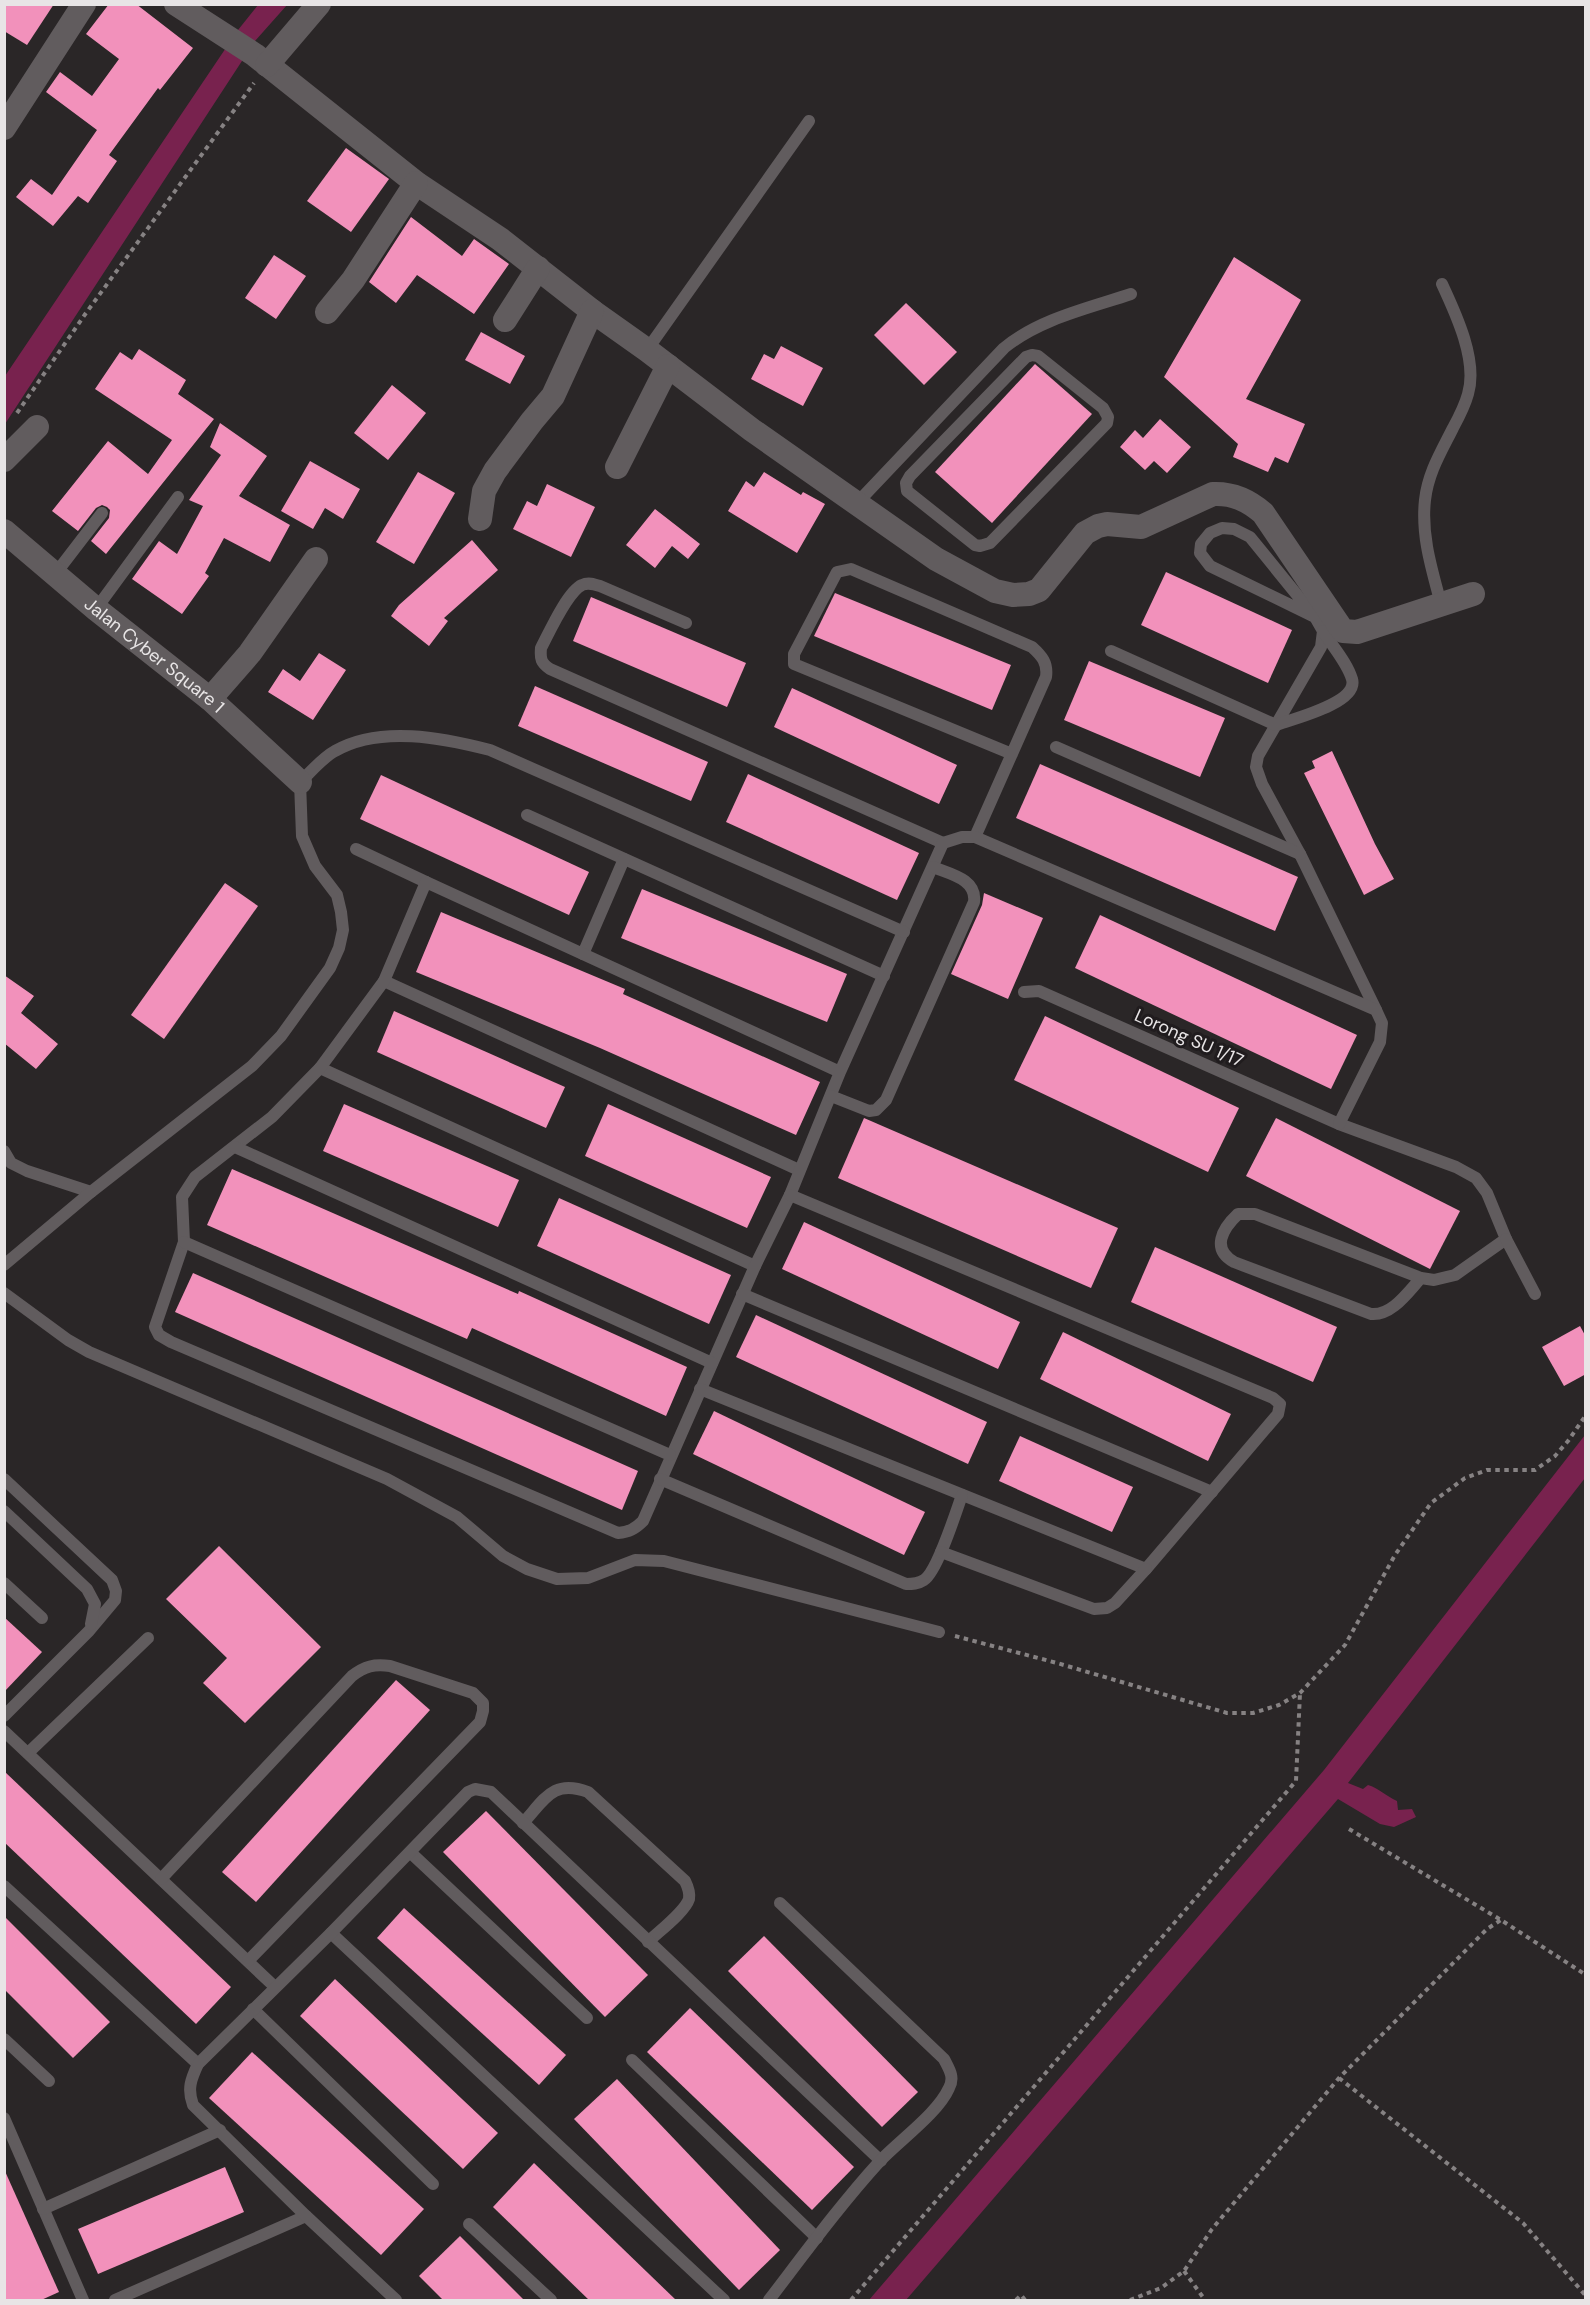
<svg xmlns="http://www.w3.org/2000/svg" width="1590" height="2305" viewBox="0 0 1590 2305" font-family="'DM Sans',sans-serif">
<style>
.water{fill:#78224e}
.building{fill:#f291bb}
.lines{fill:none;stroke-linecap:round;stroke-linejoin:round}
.path{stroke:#868283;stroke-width:4;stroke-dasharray:4.5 4.5;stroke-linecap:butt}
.service{stroke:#615c5e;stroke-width:12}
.minor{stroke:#615c5e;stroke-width:24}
.labels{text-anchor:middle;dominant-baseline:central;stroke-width:6;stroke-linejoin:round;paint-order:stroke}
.street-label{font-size:18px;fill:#e8e5e6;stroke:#201c1e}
</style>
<rect width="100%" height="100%" fill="#2a2627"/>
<g class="water">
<path d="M258,5h29l-32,36 -250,383v-48l233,-346z"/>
<path d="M1585,1435v43l-237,305 15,6 5,-4c10,3 18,11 29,16l1,9 14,-1 4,8 -22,10 -14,-3 -42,-25 -432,501h-37l455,-530z"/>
</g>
<g class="building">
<path d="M4,4h50l-27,41 -23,-14z"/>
<path d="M109,4h27l57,44 -33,42 -2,-2 -49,67 8,6 -29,42 -10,-7 -25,30 -37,-29 15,-18 21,16 45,-65 -51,-38 14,-20 32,24 27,-37 -33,-25z"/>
<path d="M346,148l43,31 -38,53 -44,-31z"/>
<path d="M411,217l51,39 12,-17 35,25 -35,50 -57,-39 -21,28 -27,-21z"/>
<path d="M274,255l32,21 -30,43 -31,-21z"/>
<path d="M1234,257l67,43 -55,99 59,25 -17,39 -13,-6 -7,15 -35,-15 5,-13 -74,-67z"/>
<path d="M906,303l51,49 -33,33 -50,-50z"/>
<path d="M481,332l44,24 -15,28 -45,-24z"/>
<path d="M781,346l42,22 -20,38 -52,-27 13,-25 10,5z"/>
<path d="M139,349l47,31 -8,14 36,25 -108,135 -15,-13 18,-23 1,-8 -3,-3 -5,-2 -6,3 -18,23 -26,-20 56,-70 40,33 24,-34 -77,-51 25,-37 12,8z"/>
<path d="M1035,364l57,50 -100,109 -57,-51z"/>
<path d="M392,385l34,28 -38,47 -34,-27z"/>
<path d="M1160,419l31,28 -24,26 -13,-12 -9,9 -25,-23 15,-17 8,8z"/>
<path d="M220,423l47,33 -28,40 51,29 -20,37 -46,-24 -19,35 4,3 -27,38 -50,-35 27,-38 18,13 26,-48 -14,-6 32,-45 -11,-8z"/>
<path d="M310,461l50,28 -17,30 -18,-11 -12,21 -32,-18z"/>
<path d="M418,472l37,21 -41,71 -38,-22z"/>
<path d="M764,472l37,23 2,-3 22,12 -28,49 -69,-42 18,-30 8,6z"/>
<path d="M547,484l48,23 -24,50 -58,-28 14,-28 10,5z"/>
<path d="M655,509l45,35 -12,15 -16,-13 -17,22 -29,-23z"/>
<path d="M472,540l26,30 -54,48 4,3 -19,25 -38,-30 8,-11z"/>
<path d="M1166,572l126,58 -24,53 -127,-58z"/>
<path d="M835,593l176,72 -19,45 -178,-74z"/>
<path d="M591,597l155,66 -19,44 -154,-66z"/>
<path d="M319,653l27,17 -33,50 -45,-28 15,-23 17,12z"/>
<path d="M1089,661l136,57 -25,59 -136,-57z"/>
<path d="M535,686l173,76 -17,39 -173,-75z"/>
<path d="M792,688l165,77 -18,39 -165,-77z"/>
<path d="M1332,751l43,93 19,35 -30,16 -60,-122 11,-5 -3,-7z"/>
<path d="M1040,764l258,113 -23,54 -259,-113z"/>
<path d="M748,774l171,79 -22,47 -171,-78z"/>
<path d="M381,775l208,97 -20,43 -209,-96z"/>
<path d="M225,883l33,23 -94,133 -33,-24z"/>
<path d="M642,889l205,85 -20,48 -206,-84z"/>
<path d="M984,893l59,25 -35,81 -57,-25 31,-69z"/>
<path d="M441,912l184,77 -2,5 197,88 -24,53 -196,-87 -184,-76z"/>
<path d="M1100,915l257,120 -26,54 -256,-121z"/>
<path d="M4,975l30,21 -13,17 37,31 -22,25 -32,-26z"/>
<path d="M394,1011l171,76 -19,41 -169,-76z"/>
<path d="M1045,1016l194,92 -31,64 -194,-92z"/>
<path d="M344,1104l175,76 -21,47 -175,-76z"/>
<path d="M608,1104l163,73 -24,51 -162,-72z"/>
<path d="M864,1118l254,110 -27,60 -253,-110z"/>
<path d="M1276,1118l184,93 -30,58 -184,-93z"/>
<path d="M232,1169l286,125 1,-3 168,76 -21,49 -194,-88 -5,11 -260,-114z"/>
<path d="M559,1198l172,77 -22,49 -172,-78z"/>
<path d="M804,1222l216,100 -22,47 -216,-100z"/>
<path d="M1155,1247l182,80 -24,55 -182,-80z"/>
<path d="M193,1273l445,198 -16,39 -447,-198z"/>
<path d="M756,1315l231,107 -19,42 -232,-107z"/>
<path d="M1580,1326l6,11v37l-22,12 -22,-39z"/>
<path d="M1063,1332l168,82 -23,47 -168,-82z"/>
<path d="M714,1411l211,101 -21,43 -211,-101z"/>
<path d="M1020,1436l113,51 -21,45 -113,-51z"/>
<path d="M219,1546l102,101 -76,76 -42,-40 24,-25 -61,-59z"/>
<path d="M4,1617l38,35 -38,40z"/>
<path d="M396,1680l34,30 -174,192 -34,-30z"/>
<path d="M4,1771l227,216 -35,37 -192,-182z"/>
<path d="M486,1811l162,164 -43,42 -162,-165z"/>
<path d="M404,1908l162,147 -27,30 -162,-147z"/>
<path d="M4,1916l106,106 -37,36 -69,-69z"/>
<path d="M764,1936l154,156 -36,35 -154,-156z"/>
<path d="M335,1979l163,154 -35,36 -163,-153z"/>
<path d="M690,2008l164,159 -42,43 -165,-158z"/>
<path d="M252,2052l172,157 -43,46 -172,-157z"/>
<path d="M617,2079l163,171 -41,40 -165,-171z"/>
<path d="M534,2163l143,138h-87l-97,-94z"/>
<path d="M225,2167l19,45 -146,62 -20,-45z"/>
<path d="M4,2169l55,123 -20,9h-35z"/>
<path d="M460,2236l65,65h-81l-25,-25z"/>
</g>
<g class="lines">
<g class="path">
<path d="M17,413l69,-100 168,-230"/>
<path d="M955,1636l102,27 170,50h26l26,-8 21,-12 45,-48 50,-90 36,-52 34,-25 22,-8h48l20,-14 13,-15 18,-26"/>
<path d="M1349,1829l152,91 85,55"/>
<path d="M1339,2078l184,145 63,73"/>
<path d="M1184,2271l21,29"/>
<path d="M851,2300l445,-519 4,-88"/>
<path d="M1016,2300l5,-5 4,5"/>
<path d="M1130,2300l31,-12 23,-17 28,-42 127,-151 148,-149 14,-9"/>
</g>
<g class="service">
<path d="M647,350l162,-229"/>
<path d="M1032,355l6,1 65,52 5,9 -1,6 -117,120 -10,3 -5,-1 -68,-54 -1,-8 4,-7 116,-119z"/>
<path d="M857,503l147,-155c35,-29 85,-40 127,-54"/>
<path d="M56,573l46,-60"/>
<path d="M1441,604c-9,-34 -20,-68 -16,-104 3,-27 16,-48 28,-72 6,-11 12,-23 15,-34 10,-33 -12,-80 -26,-110"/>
<path d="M96,609l82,-112"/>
<path d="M1315,617l-105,-51 -10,-13 1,-9 9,-11 12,-5 12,1 16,8 65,80 8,14 -2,16 -63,109 -2,11 6,17 38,70 76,156"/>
<path d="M686,623l-86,-37c-6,-2 -12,-4 -18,-1 -15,7 -33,48 -41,63 -1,11 0,15 9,21l393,174"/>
<path d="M1111,651l165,74c17,-6 83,-22 76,-46 -5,-17 -20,-33 -29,-48"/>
<path d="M1056,747l244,107"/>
<path d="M527,815l357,161"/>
<path d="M975,837l71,-160c2,-14 -4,-21 -14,-30l-181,-78 -14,3 -43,82v10l218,90"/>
<path d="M356,849l70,33"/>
<path d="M583,954l41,-95"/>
<path d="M384,981l415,189"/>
<path d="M1024,992l15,-1 300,133 117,43 20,11 11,15 19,46 -51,36 -21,5 -13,-2 -166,-64h-17c-16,15 -27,35 -4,48l137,52c21,2 37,-22 50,-36"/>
<path d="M320,1068l435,198"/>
<path d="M840,1072l-414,-190 -42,99 -64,87 -48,49 -77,60 -13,20 2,45 -29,85 4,8 12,7 447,191c11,-1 17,-4 25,-12l112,-255 35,-71 50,-123 103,-229 19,-6h13l401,173 6,13 -2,19 -41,82"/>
<path d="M831,1096l38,15 7,-1 10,-10 88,-198c3,-23 -24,-28 -41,-35"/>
<path d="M235,1147l477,216"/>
<path d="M4,1151l7,12 16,8 64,21"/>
<path d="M1506,1239l29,55"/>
<path d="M184,1242l486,213"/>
<path d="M4,1265l87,-73 161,-126 29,-30 49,-68 9,-20 4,-18 -2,-18 -4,-17 -22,-29 -13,-30 -2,-54c11,-10 22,-24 35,-31 45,-26 108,-13 155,-1l414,182"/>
<path d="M4,1293l64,47 21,12 298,127 70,38 46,39 24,13 30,10 31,-1 47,-18 29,1 275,71"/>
<path d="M742,1294l470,198"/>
<path d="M700,1389l446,180 132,-155 2,-10 -7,-6 -483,-203"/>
<path d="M4,1479l108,101 4,11 -1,9 -26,31 -85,85"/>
<path d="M660,1479l246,105c6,0 12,0 18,-4 13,-8 32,-68 38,-85"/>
<path d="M4,1511l83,78 8,15 -4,20"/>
<path d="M941,1552l153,57 13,-1 8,-5 31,-34"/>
<path d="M4,1583l38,35"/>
<path d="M4,1731l271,256"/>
<path d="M28,1753l120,-115"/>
<path d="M523,1823c22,-24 30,-44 65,-31l97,89c3,6 5,12 4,18 -4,13 -31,33 -41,43"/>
<path d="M411,1853l176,165"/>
<path d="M161,1879l191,-203c13,-10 22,-12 38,-10l83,27 10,10v8l-3,11 -232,239"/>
<path d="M4,1886l194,178"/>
<path d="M331,1933l393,367"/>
<path d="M253,2009l180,175"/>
<path d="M4,2039l45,42"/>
<path d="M632,2060l185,178"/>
<path d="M4,2118l79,182"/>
<path d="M43,2209l177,-79"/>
<path d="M469,2224l82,76"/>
<path d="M115,2300l191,-84"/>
<path d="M396,2300l-90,-84 -113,-111c-6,-16 -2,-26 5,-41l133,-131 137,-141 7,-3 16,3 390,369"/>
<path d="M769,2300c36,-47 71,-95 111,-139 20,-21 58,-48 69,-73 6,-11 0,-19 -5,-29l-164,-156"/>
</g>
<g class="minor">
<path d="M176,4l79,51 161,128 84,56 92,72 55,39 105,80 184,129 59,32 18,4 16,-1 10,-4 46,-57 13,-7 9,-2 34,3 72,-33c20,-1 35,6 50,19l80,118 14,1 116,-38"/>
<path d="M267,65l52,-61"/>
<path d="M4,128l80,-124"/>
<path d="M327,312l26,-32 63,-97"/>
<path d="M505,320l33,-52"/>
<path d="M4,460l33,-33"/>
<path d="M617,467l51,-101"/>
<path d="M480,519l4,-28 11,-20 37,-50 21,-25 39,-85"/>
<path id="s1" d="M4,531l92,78 114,90 90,83"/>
<path d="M210,699l40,-46 66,-94"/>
</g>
</g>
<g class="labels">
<g class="street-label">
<text stroke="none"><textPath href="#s1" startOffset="195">Jalan Cyber Square 1</textPath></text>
<text transform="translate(1189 1038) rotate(24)">Lorong SU 1/17</text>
</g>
</g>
<rect width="1590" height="2305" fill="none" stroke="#e8e5e6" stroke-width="12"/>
</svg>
